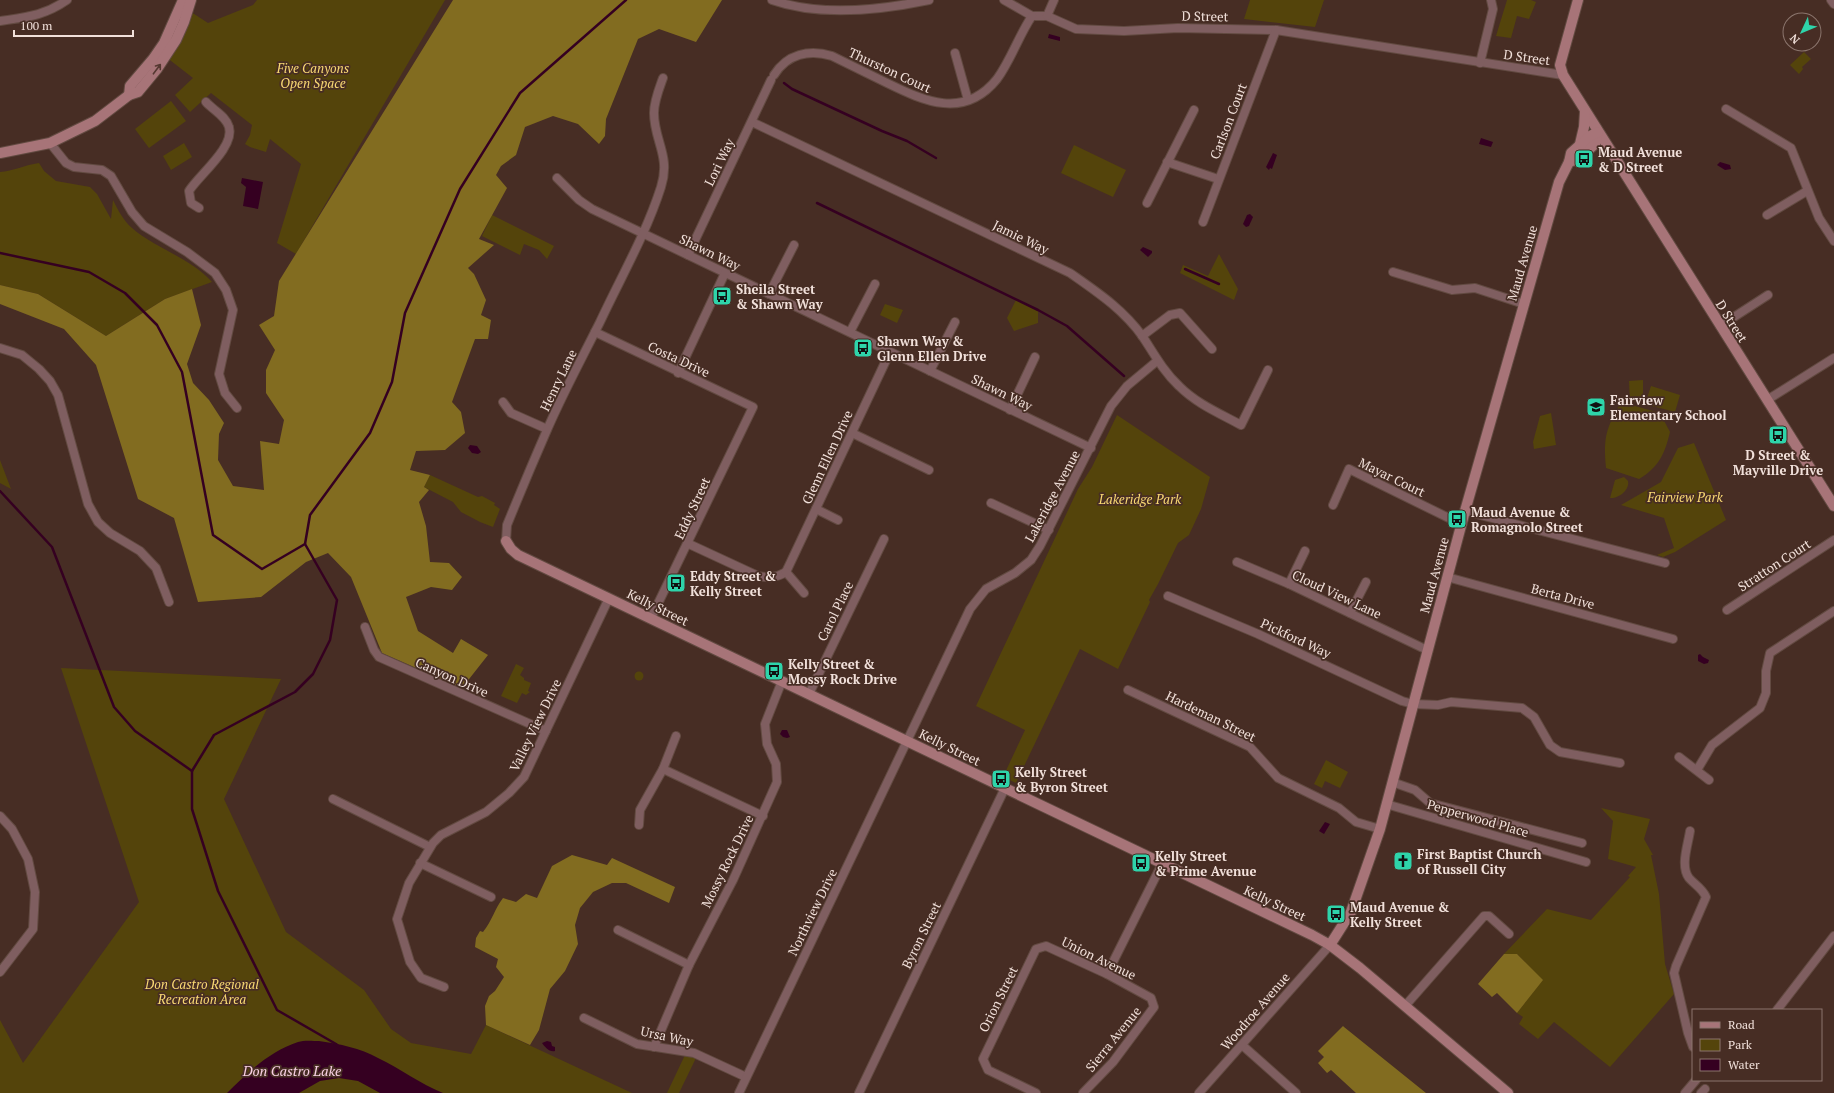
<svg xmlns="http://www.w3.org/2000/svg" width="1834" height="1093" viewBox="0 0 1834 1093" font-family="'PT Serif',serif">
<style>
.green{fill:#54440b}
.forest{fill:#826c20}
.water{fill:#350021}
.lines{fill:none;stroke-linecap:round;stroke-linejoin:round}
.stream{stroke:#350021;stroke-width:2.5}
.street-casing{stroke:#624a41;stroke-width:10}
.secondary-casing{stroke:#624a41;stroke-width:12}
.street{stroke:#7f5e60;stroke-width:8}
.secondary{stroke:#a77478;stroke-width:10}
.oneway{stroke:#553831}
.labels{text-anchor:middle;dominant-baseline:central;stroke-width:3.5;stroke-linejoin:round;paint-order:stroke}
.street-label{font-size:13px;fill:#f1e0da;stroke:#472d24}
.park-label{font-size:13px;font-style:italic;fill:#f9d973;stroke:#472d24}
.poi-label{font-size:13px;font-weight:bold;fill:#f1e0da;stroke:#472d24;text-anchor:start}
.water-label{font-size:14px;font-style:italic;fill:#f9d1e4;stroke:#472d24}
</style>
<rect width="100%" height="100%" fill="#472d24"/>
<g class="green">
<path d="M257,0h188l-149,254 -19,-11 24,-79 -31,-25 -4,13 -16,-5 -5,-3 5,-9 2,-10 -41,-32 -21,19 -15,-17 18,-17 -27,-21 22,-47 20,13 45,-18z"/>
<path d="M1250,0h74l-9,27 -71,-8z"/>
<path d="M1507,0h24l5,2 -7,17 -12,-3 -6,22 -15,-2z"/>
<path d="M1804,52l7,7 -9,8 1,2 -4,5 -9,-9z"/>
<path d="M171,101l15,20 -37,27 -14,-19z"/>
<path d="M184,143l8,14 -21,13 -8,-14z"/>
<path d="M1074,145l52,25 -13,27 -52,-24z"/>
<path d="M39,163l5,8 12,10 34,6 7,7 14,25 2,-19c5,10 10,20 19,28 24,21 59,30 80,54l-47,17 -59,37 -68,-42 -38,-9v-113c13,-1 25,-7 39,-9z"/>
<path d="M492,215l62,31 -7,13 -8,-9 -15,-6 -4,11 -38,-19z"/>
<path d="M1219,254l19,35 -4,11 -54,-27 3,-8 25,11z"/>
<path d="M1016,300l22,11v12l-24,8 -7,-13z"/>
<path d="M885,304l18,6 -6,13 -17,-8z"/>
<path d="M1643,380v22h-13l-1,-21z"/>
<path d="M1651,386l29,9 -5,17 -30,-8z"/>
<path d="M1621,402l39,11 10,19c-5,21 -11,35 -31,47l-33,-11c-3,-31 0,-39 15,-66z"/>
<path d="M1551,413l5,32 -22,4 -1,-7 7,-26z"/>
<path d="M1117,415l93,62 -9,32 -12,26 -11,8 -20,41 -9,16 1,2 -32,67 -38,-20 -64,134 -13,-6 22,-47 -49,-24 102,-217 14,-22z"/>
<path d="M1694,443l32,77 -51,32 -12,5 -6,-2 17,-7 -10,-30 -43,-13 40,-23 17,-34z"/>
<path d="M0,460l11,29 -11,-6z"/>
<path d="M430,475l48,22 4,-1 13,7 -1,2 6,4 -7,18 -13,-5 -19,-10 -8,-10 -29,-15z"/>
<path d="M1624,477l4,4c2,9 -10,18 -18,17l5,-18z"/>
<path d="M516,664l8,4 -4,7 4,3v2l7,3 -3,8 2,1 -4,3 -4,-2 -5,10 -16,-7z"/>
<path d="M61,668l220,11 -57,120 62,133 78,58 27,39 20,14 60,11 15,-29 146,68h-632v-73l23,43 116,-161z"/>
<circle cx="639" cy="676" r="4.5"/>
<path d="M1326,760l22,12 -8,16 -15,-7 -3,7 -8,-4z"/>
<path d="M1601,808l49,11 -6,20 9,16h-2l8,39 6,70 9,30 -64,73 -56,-45 -16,17 -19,-15 4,-7 -6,-4 25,-33 -25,-26h-13l43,-45 44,11 39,-43 -2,-1 8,-9 -28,-8 5,-38z"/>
<path d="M685,1055l11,3 -17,35h-12z"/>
</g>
<g class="forest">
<path d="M453,0h269l-26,42 -37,-13 -21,10 -32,80 -1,17 -6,8 -21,-20 -25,-8 -28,11 -9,28 -15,11 -5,9 11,13 -28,51 15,6 -26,23 6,6 12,26 -5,15 10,5 -3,19h-13l-23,63 9,10 4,21 -20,17 -29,1 -6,19 20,5 -6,12 5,3 -10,12 7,24 4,36 19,1 13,14 -10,13 -21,-3 -25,10 12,34 35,22 8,-14 27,16 -26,33 -80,-35 -31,-76 -23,-24 -22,9 -45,35 -63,5 -24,-84 -36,-19 -42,-134 -32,-36 -64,-25v-19l38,9 68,42 59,-37 27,-10 9,36 -14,39 6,19 16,17 15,23 -5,11 -1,26 15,26 31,4 -4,-49 19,3 5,-24 -18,-27v-23l9,-20 -16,-25 15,-9 5,-35z"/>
<path d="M572,855l35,10 5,-7 63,29 -6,16 -43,-20h-14l-19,9 -13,16 -5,17 3,19 -13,27 -15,18 -11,41 -9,15 -44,-20 -1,-19 4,-10 6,-5 9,-14 -8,-10 2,-8 -23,-12 1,-9 4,-7 3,1c9,-11 12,-24 20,-34l13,4 10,-8 11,4 15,-32z"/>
<path d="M1504,954h13l26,26 -26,33 -20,-20 -5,4 -14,-13z"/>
<path d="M1343,1026l1,1 82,66h-70l-25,-23 -4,3 -9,-10 6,-6 -6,-6z"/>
</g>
<g class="water">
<path d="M1049,34l11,3v4l-12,-3z"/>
<path d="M1481,138l12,4 -2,5 -12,-3z"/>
<path d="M1273,153l4,2 -5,14 -2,-1 -1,2 -3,-3z"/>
<path d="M1720,162l10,3 1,4 -6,1 -8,-5z"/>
<path d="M242,178l21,4 -5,27 -15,-3 3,-19 -5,-4z"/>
<path d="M1250,214l3,3 -4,9 -3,1 -3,-3 4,-9z"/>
<path d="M1143,247l9,4v2l-4,4 -8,-7z"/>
<path d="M470,445l7,1 4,6 -3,2 -6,-1 -4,-5z"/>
<path d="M1700,654l3,3 6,3 -1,3 -4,1 -6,-3v-6z"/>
<path d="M782,730h5l3,7 -3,1 -4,-1 -3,-3z"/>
<path d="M1325,822l5,2 -6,10 -5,-3z"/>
<path d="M319,1041c21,3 41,7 59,17 23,11 42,26 65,35h-63l-22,-12 -19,-3 -19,3 -21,12h-72c20,-20 43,-42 71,-51 6,-2 15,-1 21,-1z"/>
<path d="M547,1041l4,1 1,4 3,1v4c-5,2 -11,-5 -13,-8z"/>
</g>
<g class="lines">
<g class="stream">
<path d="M784,83l8,6 90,42 25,10 29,17"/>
<path d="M817,203l221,107 29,16 57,50"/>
<path d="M0,253l89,19 36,21 32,32 25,47 31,163 49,34 43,-25"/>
<path d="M1185,269l34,15"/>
<path d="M0,491l52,56 62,160 21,24 57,40"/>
<path d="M338,1046l-2,-2 -59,-34 -59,-119 -26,-82v-38l22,-36 81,-43 18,-18 17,-34 7,-40 -32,-56 5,-29 60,-82 22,-51 13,-69 55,-124 60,-96 106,-93"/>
</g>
<defs>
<g id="street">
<path d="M772,0c48,17 109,10 157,0"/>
<path d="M1004,0l28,16h15l29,13 48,2 54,-3 98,2 287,45"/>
<path d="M1831,0l3,4"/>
<path d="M1047,16l7,-16"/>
<path d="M0,21c27,-4 44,-5 67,-21"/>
<path d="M955,53l13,47"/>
<path d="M1480,63l13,-54 -2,-9"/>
<path d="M774,75c13,-21 35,-26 58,-19 18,9 37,18 55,27 37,18 77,37 110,-4 14,-19 22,-44 35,-63"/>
<path d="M1726,109l65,39 28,70 15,23"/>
<path d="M752,122l318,151c27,19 53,36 73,64 11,17 21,35 36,49 18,18 40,27 62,39l27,-55"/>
<path d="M50,143l16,20 8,4 28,3 9,6 21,36 12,14 43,26 28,21 11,17 7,20 -14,64 6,19 12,15"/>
<path d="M1167,162l51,17"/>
<path d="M557,178l22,22 13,9 499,239"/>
<path d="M1147,203l47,-93"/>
<path d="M199,208l-8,-5 -2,-12c10,-16 46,-44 40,-64 -3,-11 -16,-17 -23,-25"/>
<path d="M1767,215l40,-24"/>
<path d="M1203,222l73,-192"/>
<path d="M688,255l83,-175"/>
<path d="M1393,272l59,18 23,-2 49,16"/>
<path d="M769,294l25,-49"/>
<path d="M1720,326l48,-31"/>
<path d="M595,332l158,75 -102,211"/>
<path d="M850,332l25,-48"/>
<path d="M1142,336l28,-21 10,-2 32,36"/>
<path d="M0,348l22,7 17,14 11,12 8,14 30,109 10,18 12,11 30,18 16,17 13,34"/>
<path d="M930,371l25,-49"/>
<path d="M678,373l47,-100"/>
<path d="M1767,400l67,-42"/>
<path d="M503,402l8,11 36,16"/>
<path d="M1010,410l25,-53"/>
<path d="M852,433l77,37"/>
<path d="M991,503l58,27"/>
<path d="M1333,505l16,-36 112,55"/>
<path d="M816,509l22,11"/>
<path d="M1465,511l200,52"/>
<path d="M506,541l1,-16c13,-32 26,-63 40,-95 16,-37 35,-72 53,-108 21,-45 46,-88 61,-135 10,-31 -7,-46 -7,-74 0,-12 5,-24 9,-35"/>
<path d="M689,544l69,32c11,2 18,2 28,-4"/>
<path d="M1237,562l52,22 138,66"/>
<path d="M786,572l104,-220"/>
<path d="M786,572l18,21"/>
<path d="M1447,577l226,62"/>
<path d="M1289,584l16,-33"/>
<path d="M1168,596l90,38 144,67 11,3 25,1 13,-3 71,6 12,9 16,28 10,7 60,11"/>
<path d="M1727,610l107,-70"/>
<path d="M1350,613l16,-31"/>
<path d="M365,627l9,23 5,7 167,74"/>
<path d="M1128,690l122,57 28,31 61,30 17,14 24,7"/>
<path d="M809,694l75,-155"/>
<path d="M1679,757l30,23"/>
<path d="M663,769l100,47"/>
<path d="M1697,770l15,-25 48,-37 6,-15v-22l4,-18 64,-42"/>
<path d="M1392,782l23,8 15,13 152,40"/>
<path d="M333,799l97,48"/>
<path d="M1386,804l200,58"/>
<path d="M0,816l12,13 16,30 7,33 -2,37 -33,43"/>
<path d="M639,825l1,-15 23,-41 13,-33"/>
<path d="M1690,831c-2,14 -10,35 -1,47 6,7 13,10 17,19l-30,69 -2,7 14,60 5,14"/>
<path d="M420,863l71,34"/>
<path d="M618,930l71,35"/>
<path d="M1107,974l55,-110"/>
<path d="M444,987l-23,-9 -11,-16 -13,-43 12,-36 24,-40 8,-8 45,-23 23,-19 15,-16 85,-179"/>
<path d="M1405,1006l79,-90h5l20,18"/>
<path d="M1777,1010l57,-74"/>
<path d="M584,1018l53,26 57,9 52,24"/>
<path d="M1242,1045l54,48"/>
<path d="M654,1047l35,-82 44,-85 44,-98 -1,-18 -9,-20 -2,-20 17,-43"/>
<path d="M739,1093l231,-484 16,-20 29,-16 16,-13 9,-14 71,-140 16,-20 30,-25"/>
<path d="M859,1093l146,-305"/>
<path d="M1036,1093l-48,-23 -5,-11 53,-110 10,-3 61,28 44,24 3,9 -41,55 -30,31"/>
<path d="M1199,1093l131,-148"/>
<path d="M1685,1093l11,-13"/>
<path d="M1701,1093l4,-4"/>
</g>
<g id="secondary">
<path d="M1578,0l-18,65 3,10 271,431"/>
<path d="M129,95l1,-9 23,-27 11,-16 19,-43"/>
<path d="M1580,144l4,-17 1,-16"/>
<path d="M0,153l50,-10 45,-22 34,-26 9,-3 19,-23 19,-29 8,-18 7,-22"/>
<path d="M1569,162l9,-3 17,-15 3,-12"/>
<path d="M506,541l5,8 7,6 794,380 18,10 30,23 148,125"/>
<path d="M1330,945l21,-33 29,-83 85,-318 94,-329 10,-20 2,-9 19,-17 8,-4"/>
</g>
</defs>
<use href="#street" class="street-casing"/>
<use href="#secondary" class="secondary-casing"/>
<use href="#street" class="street"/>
<use href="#secondary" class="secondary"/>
</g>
<defs><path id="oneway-shaft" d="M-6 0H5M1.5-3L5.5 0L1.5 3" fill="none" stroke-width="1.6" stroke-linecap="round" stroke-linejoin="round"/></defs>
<use class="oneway" href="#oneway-shaft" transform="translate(157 69) rotate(-53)"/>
<defs>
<symbol id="bus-square" viewBox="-11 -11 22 22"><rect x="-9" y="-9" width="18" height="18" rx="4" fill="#2ed4aa" stroke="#472d24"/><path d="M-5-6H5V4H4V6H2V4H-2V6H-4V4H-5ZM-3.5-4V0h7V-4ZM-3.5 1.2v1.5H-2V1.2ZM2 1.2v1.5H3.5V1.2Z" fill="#111"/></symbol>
<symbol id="school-square" viewBox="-11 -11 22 22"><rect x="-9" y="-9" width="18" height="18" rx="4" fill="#2ed4aa" stroke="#472d24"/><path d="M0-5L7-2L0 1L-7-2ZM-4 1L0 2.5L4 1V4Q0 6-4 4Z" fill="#111"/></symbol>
<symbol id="church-square" viewBox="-11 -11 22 22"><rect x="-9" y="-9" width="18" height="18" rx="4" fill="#2ed4aa" stroke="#472d24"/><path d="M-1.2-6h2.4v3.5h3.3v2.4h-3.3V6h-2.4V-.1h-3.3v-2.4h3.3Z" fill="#111"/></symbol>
</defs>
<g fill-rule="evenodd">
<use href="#bus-square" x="1573" y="148" width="22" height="22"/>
<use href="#bus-square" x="711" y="285" width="22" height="22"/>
<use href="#bus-square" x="852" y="337" width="22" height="22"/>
<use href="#school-square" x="1585" y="396" width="22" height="22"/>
<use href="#bus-square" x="1767" y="424" width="22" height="22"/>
<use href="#bus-square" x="1446" y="508" width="22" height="22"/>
<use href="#bus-square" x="665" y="572" width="22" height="22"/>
<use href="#bus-square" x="763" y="660" width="22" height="22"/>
<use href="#bus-square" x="990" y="768" width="22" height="22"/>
<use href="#church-square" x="1392" y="850" width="22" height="22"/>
<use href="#bus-square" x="1130" y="852" width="22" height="22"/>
<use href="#bus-square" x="1325" y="903" width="22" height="22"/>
</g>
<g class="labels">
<g class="street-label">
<text transform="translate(1205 16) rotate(1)">D Street</text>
<text transform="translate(1527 57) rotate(8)">D Street</text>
<text transform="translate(890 70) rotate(25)">Thurston Court</text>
<text transform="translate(1228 121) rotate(-69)">Carlson Court</text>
<text transform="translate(719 162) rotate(-64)">Lori Way</text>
<text transform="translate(1021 237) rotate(26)">Jamie Way</text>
<text transform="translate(710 252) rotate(26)">Shawn Way</text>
<text transform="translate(1522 263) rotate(-74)">Maud Avenue</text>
<text transform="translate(1732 321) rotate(58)">D Street</text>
<text transform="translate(679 359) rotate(25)">Costa Drive</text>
<text transform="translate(558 380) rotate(-64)">Henry Lane</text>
<text transform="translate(1002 392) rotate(26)">Shawn Way</text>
<text transform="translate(827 457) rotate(-65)">Glenn Ellen Drive</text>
<text transform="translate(1392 477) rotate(26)">Mayar Court</text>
<text transform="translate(1052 496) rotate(-62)">Lakeridge Avenue</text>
<text transform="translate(692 508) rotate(-65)">Eddy Street</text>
<text transform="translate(1774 565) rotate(-33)">Stratton Court</text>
<text transform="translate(1434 575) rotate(-75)">Maud Avenue</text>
<text transform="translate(1337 594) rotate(25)">Cloud View Lane</text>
<text transform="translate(1563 596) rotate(15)">Berta Drive</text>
<text transform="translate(658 607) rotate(26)">Kelly Street</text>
<text transform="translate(835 611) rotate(-64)">Carol Place</text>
<text transform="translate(1296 638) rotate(25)">Pickford Way</text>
<text transform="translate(452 677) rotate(24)">Canyon Drive</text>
<text transform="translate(1211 716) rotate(26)">Hardeman Street</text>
<text transform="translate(535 725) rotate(-64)">Valley View Drive</text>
<text transform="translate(950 747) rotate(26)">Kelly Street</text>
<text transform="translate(1478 818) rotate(16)">Pepperwood Place</text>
<text transform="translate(727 861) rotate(-64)">Mossy Rock Drive</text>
<text transform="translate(1275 903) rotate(25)">Kelly Street</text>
<text transform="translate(812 912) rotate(-64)">Northview Drive</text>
<text transform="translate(921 935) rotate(-64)">Byron Street</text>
<text transform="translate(1099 958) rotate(26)">Union Avenue</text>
<text transform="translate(998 999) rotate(-64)">Orion Street</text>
<text transform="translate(1255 1011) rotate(-49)">Woodroe Avenue</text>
<text transform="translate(667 1036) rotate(12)">Ursa Way</text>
<text transform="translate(1113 1039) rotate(-51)">Sierra Avenue</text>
</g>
<g class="park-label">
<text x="313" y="68">Five Canyons<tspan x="313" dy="15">Open Space</tspan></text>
<text x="1685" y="497">Fairview Park</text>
<text x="1140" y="499">Lakeridge Park</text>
<text x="202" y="984">Don Castro Regional<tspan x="202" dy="15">Recreation Area</tspan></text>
</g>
<g class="poi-label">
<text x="1598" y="152">Maud Avenue<tspan x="1598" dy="15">&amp; D Street</tspan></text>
<text x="736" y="289">Sheila Street<tspan x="736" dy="15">&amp; Shawn Way</tspan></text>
<text x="877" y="341">Shawn Way &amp;<tspan x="877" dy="15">Glenn Ellen Drive</tspan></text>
<text x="1610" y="400">Fairview<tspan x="1610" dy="15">Elementary School</tspan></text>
<text x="1778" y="455" text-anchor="middle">D Street &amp;<tspan x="1778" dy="15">Mayville Drive</tspan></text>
<text x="1471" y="512">Maud Avenue &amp;<tspan x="1471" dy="15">Romagnolo Street</tspan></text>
<text x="690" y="576">Eddy Street &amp;<tspan x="690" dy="15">Kelly Street</tspan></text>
<text x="788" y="664">Kelly Street &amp;<tspan x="788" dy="15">Mossy Rock Drive</tspan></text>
<text x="1015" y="772">Kelly Street<tspan x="1015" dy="15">&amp; Byron Street</tspan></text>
<text x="1417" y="854">First Baptist Church<tspan x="1417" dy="15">of Russell City</tspan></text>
<text x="1155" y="856">Kelly Street<tspan x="1155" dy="15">&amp; Prime Avenue</tspan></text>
<text x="1350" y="907">Maud Avenue &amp;<tspan x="1350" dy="15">Kelly Street</tspan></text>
</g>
<g class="water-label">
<text x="292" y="1070">Don Castro Lake</text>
</g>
</g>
<rect x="1692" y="1009" width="130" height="72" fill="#472d24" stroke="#8b756d"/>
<rect x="1700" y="1022" width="20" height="6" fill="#a77478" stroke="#8b756d"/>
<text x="1728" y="1029" font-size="12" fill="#f1e0da">Road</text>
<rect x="1700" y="1039" width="20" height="12" fill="#54440b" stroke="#8b756d"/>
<text x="1728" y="1049" font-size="12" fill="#f1e0da">Park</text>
<rect x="1700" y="1059" width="20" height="12" fill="#350021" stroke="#8b756d"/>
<text x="1728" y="1069" font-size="12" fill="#f1e0da">Water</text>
<g transform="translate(1802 32) rotate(226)"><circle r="19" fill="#472d24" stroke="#8b756d"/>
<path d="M0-3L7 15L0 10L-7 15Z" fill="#2ed4aa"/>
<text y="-6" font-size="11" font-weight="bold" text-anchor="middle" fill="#f1e0da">N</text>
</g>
<path d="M14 30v6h119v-6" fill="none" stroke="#f1e0da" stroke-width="2"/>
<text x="20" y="30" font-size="12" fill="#f1e0da" stroke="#472d24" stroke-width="3" paint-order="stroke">100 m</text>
</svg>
